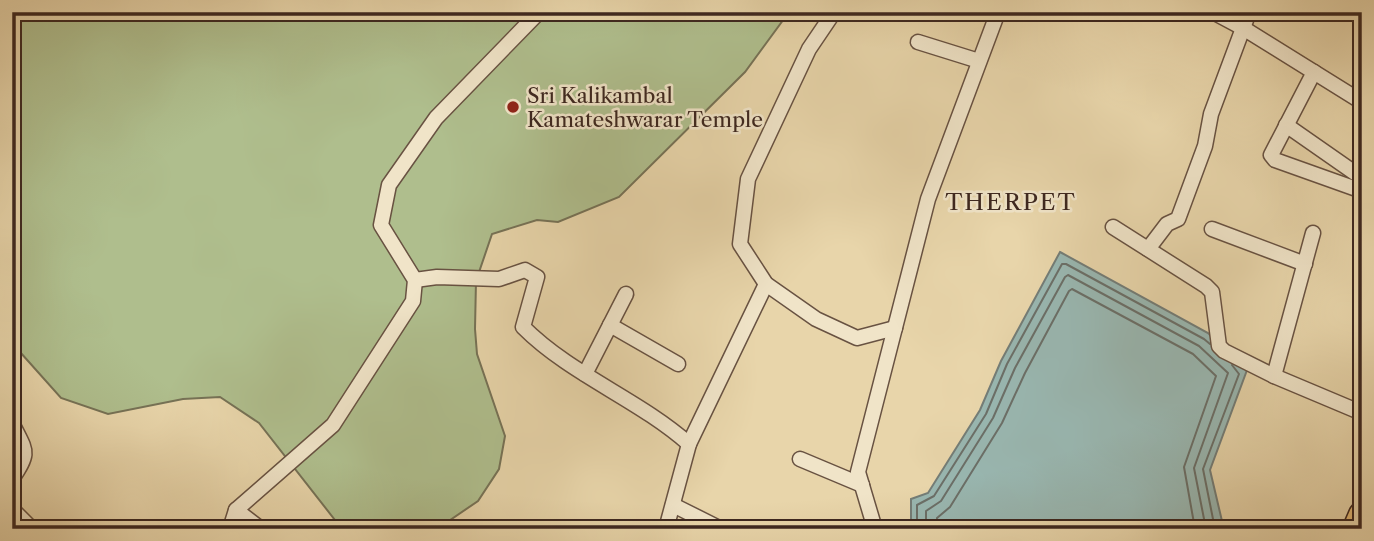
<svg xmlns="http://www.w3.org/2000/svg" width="1374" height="541" viewBox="0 0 1374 541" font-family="'Libre Caslon Text',serif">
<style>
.green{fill:#afbe8d;stroke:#767256;stroke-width:2}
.water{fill:#99b7b1;stroke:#747d77;stroke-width:2}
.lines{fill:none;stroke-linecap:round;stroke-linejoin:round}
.shore{stroke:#6b6f68;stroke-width:2}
.street-casing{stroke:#685242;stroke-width:17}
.highway-casing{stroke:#3d271f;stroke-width:29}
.street{stroke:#f0e4c8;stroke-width:14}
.highway{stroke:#e4ba75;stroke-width:26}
.poi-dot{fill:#8f2418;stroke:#f0e4c8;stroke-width:2.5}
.labels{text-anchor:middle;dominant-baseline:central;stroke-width:5;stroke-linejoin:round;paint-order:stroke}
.poi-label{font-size:21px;fill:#3d271f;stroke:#f0e4c8;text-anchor:start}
.neighbourhood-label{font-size:23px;letter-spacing:2px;fill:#3d271f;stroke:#f0e4c8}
</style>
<rect width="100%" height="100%" fill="#e8d5aa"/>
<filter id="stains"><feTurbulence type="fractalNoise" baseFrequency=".00286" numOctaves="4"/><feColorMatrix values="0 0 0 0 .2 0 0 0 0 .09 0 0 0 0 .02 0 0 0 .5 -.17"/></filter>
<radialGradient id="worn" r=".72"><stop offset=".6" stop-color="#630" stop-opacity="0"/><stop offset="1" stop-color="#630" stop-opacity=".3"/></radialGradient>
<path class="green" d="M12,12h777l-44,60 -126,125 -61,25 -21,-2 -45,14 -16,47 -1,48 2,25 28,82 -6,33 -21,32 -41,28h-95l-83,-106 -39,-26 -37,2 -75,15 -47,-16 -49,-55z"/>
<path class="water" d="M1060,252l148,81 39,37 -37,100 12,51 -1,8h-310v-30l17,-6 52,-83 21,-49z"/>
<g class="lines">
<g class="shore">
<path d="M917,529v-24l17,-9 52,-82 21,-50 55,-100h4l138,75 6,5"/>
<path d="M926,529v-18l15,-10 52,-83 22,-50 50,-91 3,-2 131,71 29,27 -34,95 12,61"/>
<path d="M937,529v-11l13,-11 52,-84 23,-50 44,-82 3,-2 121,65 23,22 -32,91 11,62"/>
<path d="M1215,529l-12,-60 36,-95 -7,-9"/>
</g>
<defs>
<g id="street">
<path d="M834,12l-25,37 -61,130 -8,65 26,40 50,35 41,19 38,-10"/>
<path d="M1213,12l30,16 119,74"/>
<path d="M918,42l61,19"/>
<path d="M1314,72l-43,83 4,5 87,31"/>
<path d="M1286,125l76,53"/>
<path d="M1113,227l93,59 6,6 7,54 5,5 50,25 88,37"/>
<path d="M1212,229l93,35"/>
<path d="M1148,249l19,-25 11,-5 27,-73 6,-32 38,-102"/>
<path d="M415,280l22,-3 62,2 26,-9 12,7 -14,50c48,48 115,72 166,117l-23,85"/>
<path d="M610,325l68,39"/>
<path d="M585,374l41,-80"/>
<path d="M1274,376l39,-143"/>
<path d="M12,423c14,29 19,28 0,56"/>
<path d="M689,444l77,-160"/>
<path d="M800,459l62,26"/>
<path d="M673,505l48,24"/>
<path d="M12,509l20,20"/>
<path d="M236,510l25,19"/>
<path d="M230,529l6,-19 97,-85 80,-124 2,-21 -34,-55 8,-40 47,-67 103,-106"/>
<path d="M875,529l-17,-57 70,-273 70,-187"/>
</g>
<path id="highway" d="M1356,529l6,-14"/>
</defs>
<use href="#street" class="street-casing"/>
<use href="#highway" class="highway-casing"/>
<use href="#street" class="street"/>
<use href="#highway" class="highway"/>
</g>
<circle class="poi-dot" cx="513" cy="107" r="7"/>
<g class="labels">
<g class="poi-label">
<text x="527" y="95">Sri Kalikambal<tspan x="527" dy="24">Kamateshwarar Temple</tspan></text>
</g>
<g class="neighbourhood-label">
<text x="1011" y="202">THERPET</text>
</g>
</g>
<rect width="1374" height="541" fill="none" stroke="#e8d5aa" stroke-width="42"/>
<rect x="14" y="14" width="1346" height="513" fill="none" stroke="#3d271f" stroke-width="3.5"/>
<rect x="21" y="21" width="1332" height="499" fill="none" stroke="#3d271f" stroke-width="2"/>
<rect width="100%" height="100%" filter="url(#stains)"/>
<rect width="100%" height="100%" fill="url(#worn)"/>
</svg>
